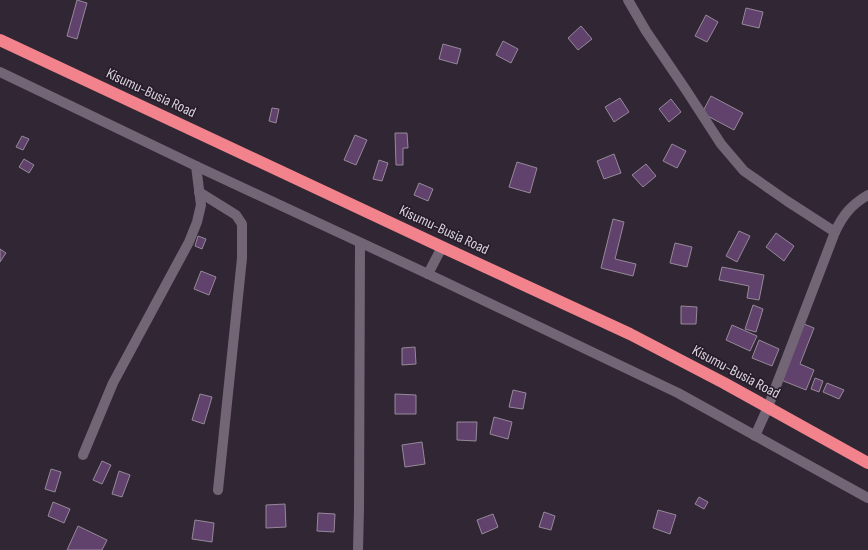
<svg xmlns="http://www.w3.org/2000/svg" width="868" height="550" viewBox="0 0 868 550" font-family="'Sofia Sans Condensed',sans-serif">
<style>
.building{fill:#61426c;stroke:#958999}
.lines{fill:none;stroke-linecap:round;stroke-linejoin:round}
.minor{stroke:#726676;stroke-width:10}
.highway{stroke:#f2828b;stroke-width:12}
.labels{text-anchor:middle;dominant-baseline:central;stroke-width:3.5;stroke-linejoin:round;paint-order:stroke}
.street-label{font-size:15px;fill:#d9d3dc;stroke:#271d2a}
</style>
<rect width="100%" height="100%" fill="#312734"/>
<g class="building">
<path d="M77,0l10,3 -10,36 -10,-3z"/>
<path d="M746,8l17,4 -4,16 -17,-4z"/>
<path d="M706,15l12,7 -11,20 -12,-6z"/>
<path d="M581,26l11,13 -14,11 -10,-12z"/>
<path d="M503,41l15,8 -7,14 -15,-8z"/>
<path d="M443,44l18,5 -4,15 -18,-5z"/>
<path d="M711,96l32,17 -9,17 -32,-17z"/>
<path d="M620,98l9,14 -15,10 -9,-15z"/>
<path d="M671,99l10,13 -12,10 -10,-13z"/>
<path d="M272,108l7,1 -3,14 -7,-2z"/>
<path d="M395,133h12l1,15h-5v17h-7z"/>
<path d="M355,135l12,5 -11,25 -12,-5z"/>
<path d="M22,136l7,3 -6,11 -7,-3z"/>
<path d="M672,144l14,7 -9,17 -14,-7z"/>
<path d="M614,154l7,19 -17,6 -7,-18z"/>
<path d="M24,159l10,6 -5,8 -10,-6z"/>
<path d="M379,160l9,3 -6,18 -9,-2z"/>
<path d="M517,162l20,6 -7,25 -21,-6z"/>
<path d="M646,164l10,12 -13,11 -11,-12z"/>
<path d="M419,183l14,6 -5,12 -14,-6z"/>
<path d="M613,219l11,3 -9,37 21,5 -3,12 -32,-8z"/>
<path d="M739,231l11,5 -13,26 -11,-6z"/>
<path d="M776,233l18,13 -10,15 -18,-14z"/>
<path d="M198,236l8,3 -4,10 -7,-3z"/>
<path d="M675,243l17,4 -5,20 -17,-4z"/>
<path d="M0,249l6,4 -6,9z"/>
<path d="M722,267l42,8 -5,25 -12,-2 2,-12 -30,-6z"/>
<path d="M201,271l15,6 -7,18 -15,-6z"/>
<path d="M753,305l10,4 -7,23 -11,-3z"/>
<path d="M681,306l16,1 -1,17h-15z"/>
<path d="M804,324l10,4 -14,36 14,6 -8,20 -25,-10z"/>
<path d="M732,325l25,11 -7,15 -24,-11z"/>
<path d="M759,340l20,9 -7,17 -20,-8z"/>
<path d="M415,347l1,17 -14,1v-17z"/>
<path d="M815,378l8,3 -4,11 -8,-3z"/>
<path d="M827,383l17,7 -5,9 -16,-7z"/>
<path d="M513,390l13,3 -3,16 -14,-2z"/>
<path d="M200,394l12,3 -8,27 -12,-4z"/>
<path d="M395,394l21,1v19h-21z"/>
<path d="M494,417l18,5 -4,17 -18,-5z"/>
<path d="M457,422h20l-1,19 -19,-1z"/>
<path d="M422,442l3,22 -20,3 -3,-22z"/>
<path d="M102,461l9,4 -9,19 -9,-4z"/>
<path d="M51,469l10,3 -6,20 -10,-3z"/>
<path d="M119,471l11,4 -8,22 -10,-3z"/>
<path d="M699,497l9,5 -4,7 -9,-5z"/>
<path d="M53,502l17,7 -6,14 -16,-7z"/>
<path d="M285,504l1,23 -20,1v-23z"/>
<path d="M658,510l18,5 -6,19 -17,-6z"/>
<path d="M544,512l11,4 -4,14 -12,-3z"/>
<path d="M318,513l17,1 -1,18 -17,-1z"/>
<path d="M493,514l5,13 -16,7 -5,-14z"/>
<path d="M195,520l19,3 -2,19 -20,-3z"/>
<path d="M78,526l29,14 -5,10h-35z"/>
</g>
<g class="lines">
<g class="minor">
<path d="M628,0l18,31 40,59 35,54 23,27 43,30 48,31"/>
<path d="M0,72l196,94 232,108 250,119 190,105"/>
<path d="M199,192l37,23 6,9v34l-24,232"/>
<path d="M428,274l14,-27"/>
<path d="M755,436l13,-29 67,-175c8,-17 16,-27 33,-37"/>
<path d="M83,455l30,-72 76,-141 8,-20 4,-17 -5,-39"/>
<path d="M358,550l1,-41 1,-266"/>
</g>
<path class="highway" d="M0,40l442,207 188,87 94,49 144,80"/>
</g>
<g class="labels">
<g class="street-label">
<text transform="translate(151 93) rotate(25)">Kisumu-Busia Road</text>
<text transform="translate(444 230) rotate(25)">Kisumu-Busia Road</text>
<text transform="translate(736 372) rotate(28)">Kisumu-Busia Road</text>
</g>
</g>
</svg>
